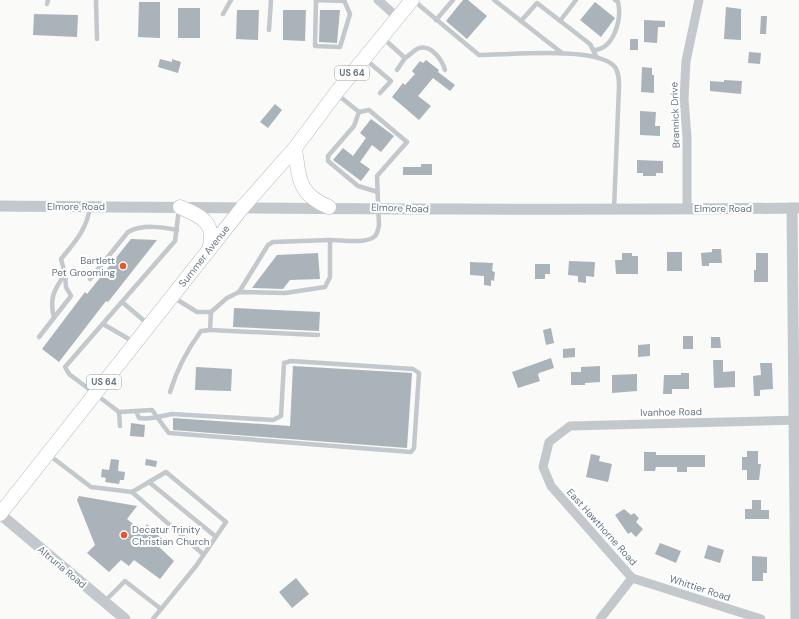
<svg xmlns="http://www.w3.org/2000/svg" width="799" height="619" viewBox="0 0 799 619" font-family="'DM Sans',sans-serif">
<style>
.building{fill:#aab3b9}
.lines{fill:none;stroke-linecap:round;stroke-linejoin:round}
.primary-casing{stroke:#b5babe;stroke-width:15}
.service{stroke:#c3c8cc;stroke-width:4.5}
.minor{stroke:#c3c8cc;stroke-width:9}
.tertiary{stroke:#c3c8cc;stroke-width:11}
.primary{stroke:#fff;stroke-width:14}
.poi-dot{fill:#e4572e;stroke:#fff;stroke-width:1.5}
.labels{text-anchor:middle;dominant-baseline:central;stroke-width:4;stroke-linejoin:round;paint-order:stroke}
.shield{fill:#fff;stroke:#939fa8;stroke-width:1}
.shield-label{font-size:9px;font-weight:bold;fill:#657683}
.street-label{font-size:10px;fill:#657683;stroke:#fff}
.poi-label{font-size:10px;fill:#657683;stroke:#fff;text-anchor:end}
</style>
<rect width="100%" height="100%" fill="#fafaf8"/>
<g class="building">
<path d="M463,0h5l19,16 -20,23 -21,-18z"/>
<path d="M139,2h21v36l-22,-1z"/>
<path d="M595,2l20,16 -14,19 -21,-17z"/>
<path d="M726,7l15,2v31l-17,-1z"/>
<rect x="178" y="8" width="22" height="30"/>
<path d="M237,10h22l-1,30 -22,-1z"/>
<path d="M283,10h23l-1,31 -22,-1z"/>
<path d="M320,10h20l-3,33 -18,-1z"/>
<path d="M34,14l44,1 -1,22 -44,-2z"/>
<path d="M761,16h6l-1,18h-6z"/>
<path d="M644,20l21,1v6h-7l-1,16 -13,-1z"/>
<rect x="630" y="39" width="8" height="11"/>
<path d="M749,52l12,1 -1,11 -12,-1z"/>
<path d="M160,59l12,3v-3l9,3 -3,11 -20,-6z"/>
<path d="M426,60l13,10 -1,2 17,13 -5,6 -17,-13 -15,18 13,10 -12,14 -27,-23 11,-14 2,2 10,-11 -3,-3 8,-10 3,2z"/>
<path d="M642,67l10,1v7h2v18l-13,-1z"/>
<path d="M724,80l18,1 -1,13 -31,-3v-10l14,1z"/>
<path d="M275,104l7,6 -14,18 -8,-6z"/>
<path d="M640,111l16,1 -1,14h5v10l-20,-1z"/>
<path d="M371,119l23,17 -13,16 -9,-7 -12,17 10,7 -9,12 -28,-21 10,-12 10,8 13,-18 -6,-5z"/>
<path d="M637,160l26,1v12h-7v3h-13v-3h-6z"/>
<path d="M421,164h11v11h-29v-8h18z"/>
<path d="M131,239l26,1 -49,62 -2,-1 -47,61 -17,-13 43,-57 2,2z"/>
<path d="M712,249h9l1,14h-13v3h-7l-1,-13 11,-1z"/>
<rect x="667" y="252" width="15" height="19"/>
<path d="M318,253l2,26 -30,1 -7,9 -31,-1 25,-33z"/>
<path d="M622,253h10v3h6v18h-22l-1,-14h7z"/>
<path d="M756,253h12v29h-14v-12h2z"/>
<path d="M569,261l26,1 -1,15 -8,-1v7l-8,-1v-6l-10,-1z"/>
<path d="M470,262l23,1 -1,8 3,1 -1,9 -3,-1v6l-7,-1v-9l-14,-1z"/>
<path d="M535,264h15v10h-5v5h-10z"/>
<path d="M234,308l86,4 -1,19 -86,-4z"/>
<path d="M551,328l3,15 -8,2 -3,-15z"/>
<rect x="683" y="336" width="10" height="13"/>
<path d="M711,337h9l1,11h-10z"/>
<path d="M650,344v12l-12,1v-12z"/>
<path d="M575,348v9l-12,1v-9z"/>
<path d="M551,358l3,10 -15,5 -1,2 2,6 -22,7 -6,-16z"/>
<path d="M713,360h10v12l12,-1v16l-21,1z"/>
<path d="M760,363h12l1,26 -13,1v6h-6l-1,-20 8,-1z"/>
<path d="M293,366l119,7 -5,75 -234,-18v-12l117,8z"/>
<path d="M600,366v16l-15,1v2h-14v-13h10v-5z"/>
<path d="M196,367l36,2 -1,22 -36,-1z"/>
<path d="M681,373h8v16h-17v5h-9l1,-19h17z"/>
<path d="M637,374v17l-25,2v-18z"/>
<path d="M131,423l14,2 -1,12 -14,-1z"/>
<path d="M747,451h11v13h3l-2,16h-12v-10h-5v-13h5z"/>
<path d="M644,452h12v3h49v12h-18v5h-10v-5h-21l-1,4h-11z"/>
<path d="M591,454l9,2 -1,5 13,3 -4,18 -22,-5z"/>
<path d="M111,459l8,1 -1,11 7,1 -1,8h-4l-1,4 -14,-2 1,-4 -5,-1 1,-8 7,1z"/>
<path d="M146,459l11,2 -1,6 -11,-2z"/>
<path d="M79,496l58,10 -10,13 16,13 4,-8 14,14 -4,7 17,16 -14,18 -26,-19 -5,6 -8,-6 -12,12 -22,-19 8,-8 -18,-45z"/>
<path d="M752,500h9v10h8v9h-24v-10h7z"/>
<path d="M624,509l7,6 3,-2 5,5 -3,4 7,7 -7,8 -5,-5 -3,2 -13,-19z"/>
<path d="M660,543l21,8 -5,12 -21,-9z"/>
<path d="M708,545l16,5 -4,13 -16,-5z"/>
<path d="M752,556l15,1v16h-4v8h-11z"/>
<path d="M296,578l13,16 -17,14 -13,-16z"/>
</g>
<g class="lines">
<defs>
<g id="primary">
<path d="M295,148c4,31 3,46 34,59"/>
<path d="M180,207c21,9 37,16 29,43"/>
<path d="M0,514l242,-306 53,-60 41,-55 76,-93"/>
</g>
</defs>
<use href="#primary" class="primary-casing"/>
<g class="service">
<path d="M96,0l1,39"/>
<path d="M413,0l66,55c28,0 117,-9 135,11 5,5 5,14 5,21l-5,122"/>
<path d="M494,0l68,53"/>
<path d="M344,1l-28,-1 -1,46 25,1 10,-33 -6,-14"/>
<path d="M47,4l1,-4"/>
<path d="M223,14l8,-14"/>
<path d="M436,20l17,-20"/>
<path d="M521,21l16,-18 53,41 6,12"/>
<path d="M560,21l16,-21"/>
<path d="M269,30l2,-30"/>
<path d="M383,38l22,20c5,-3 9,-8 14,-10 13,-3 23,12 26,22"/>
<path d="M594,50c20,-1 28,-31 24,-48l-3,-2"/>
<path d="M365,59l26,22 -11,12"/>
<path d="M397,70l8,-12"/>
<path d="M359,112l-5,14 -26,30v5l30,25 20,6"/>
<path d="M90,279l38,-47c15,-8 33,-5 49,-2"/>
<path d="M239,292l29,-47 5,-3 57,-2"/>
<path d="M173,297l24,15h14l16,-14 12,-6 46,1 40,-6 5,-10v-37c12,0 34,4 44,-3 4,-3 4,-8 5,-12l-2,-49 30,-34 -38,-32 -10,2 -21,-17"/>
<path d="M122,302l26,22"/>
<path d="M211,312l-1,18 108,5"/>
<path d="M54,318c-5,-20 0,-28 11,-44"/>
<path d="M103,324l31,18"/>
<path d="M39,337l32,-41 -5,-9 -1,-13 -4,-15c14,-17 26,-30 29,-52"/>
<path d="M170,392c7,-23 17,-42 31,-61l9,-1"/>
<path d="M119,412l33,-2c6,8 11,16 17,23l242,19 3,-4 5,-75 -6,-4 -122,-8 -7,2 -3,53 -8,4 -101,-6c-11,2 -21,6 -33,4l-2,-5"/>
<path d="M120,426l-1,-14 -50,-38 -4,-7 110,-126 4,-32"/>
<path d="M49,455l42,32 41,5 34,-20 60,50 -30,44 -43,53"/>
<path d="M149,482l66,54"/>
<path d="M132,492l71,62"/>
<path d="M105,601l20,-20 36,28"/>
</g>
<g class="minor">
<path d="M378,0l19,17"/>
<path d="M687,208v-71l-3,-38 2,-38 13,-61"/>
<path d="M632,578l-81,-92 -8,-19 6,-25 21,-16 229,-6"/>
<path d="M632,578l129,41"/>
<path d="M600,619l32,-41"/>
</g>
<g class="tertiary">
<path d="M0,206c266,2 533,5 799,2"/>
<path d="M792,208l4,411"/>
<path d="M0,514l125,105"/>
</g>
<use href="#primary" class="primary"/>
</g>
<g class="poi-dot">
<circle cx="123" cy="266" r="4"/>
<circle cx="124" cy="535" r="4"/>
</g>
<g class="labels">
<g class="shield">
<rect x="335" y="66" width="34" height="14" rx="3"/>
<rect x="87" y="375" width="34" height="14" rx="3"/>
</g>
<g class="shield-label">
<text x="352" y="73">US 64</text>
<text x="104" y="382">US 64</text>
</g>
<g class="street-label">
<text transform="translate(675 115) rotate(-92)">Brannick Drive</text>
<text x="76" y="206">Elmore Road</text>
<text transform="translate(400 208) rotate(2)">Elmore Road</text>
<text x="723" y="208">Elmore Road</text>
<text transform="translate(204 256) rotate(-52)">Summer Avenue</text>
<text transform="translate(671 412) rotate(-1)">Ivanhoe Road</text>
<text transform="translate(602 527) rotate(48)">East Hawthorne Road</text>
<text transform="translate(62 567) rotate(40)">Altruria Road</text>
<text transform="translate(700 588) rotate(18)">Whittier Road</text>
</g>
<g class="poi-label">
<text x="115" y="260">Bartlett<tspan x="115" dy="12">Pet Grooming</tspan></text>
<text x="132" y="529" text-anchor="start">Decatur Trinity<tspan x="132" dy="12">Christian Church</tspan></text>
</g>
</g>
</svg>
